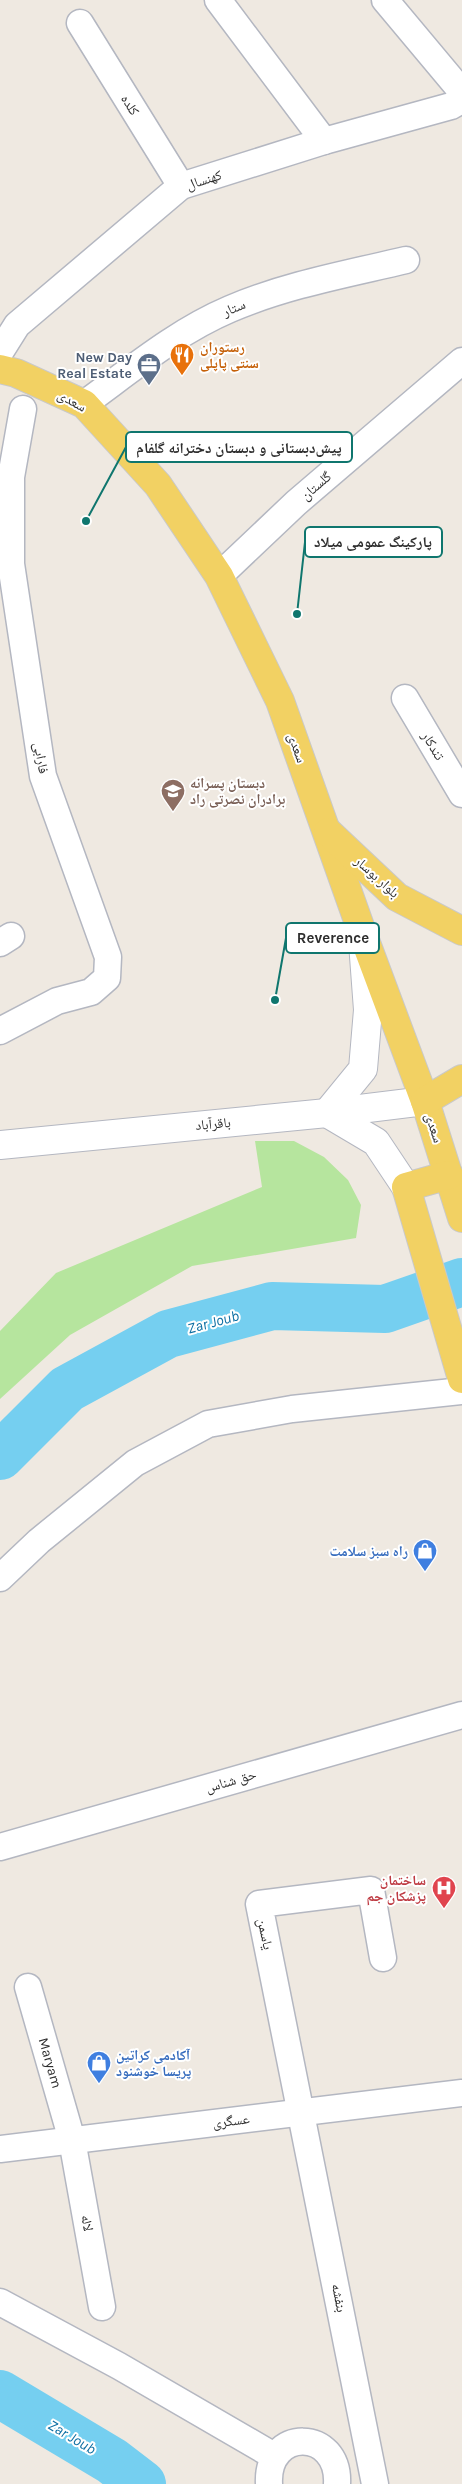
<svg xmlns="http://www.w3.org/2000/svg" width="462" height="2484" viewBox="0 0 462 2484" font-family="Karla,'Noto Naskh Arabic',sans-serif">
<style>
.green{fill:#b6e59e}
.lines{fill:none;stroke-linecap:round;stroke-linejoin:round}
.river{stroke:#75cff0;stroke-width:48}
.street-casing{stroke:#b4b7c1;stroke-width:29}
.secondary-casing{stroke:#b4b7c1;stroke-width:30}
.primary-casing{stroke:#c9c9c9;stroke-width:30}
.street{stroke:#fff;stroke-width:26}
.secondary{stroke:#fff;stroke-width:28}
.primary{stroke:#f2d163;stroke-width:28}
.labels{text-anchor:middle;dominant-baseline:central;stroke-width:4;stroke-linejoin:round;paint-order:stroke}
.street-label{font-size:14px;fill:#2e2e2e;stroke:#fff}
.food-label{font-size:14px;font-weight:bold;fill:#c56008;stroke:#fff;text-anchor:start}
.service-label{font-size:14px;font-weight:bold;fill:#4e5e75;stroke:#fff;text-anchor:end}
.education-label{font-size:14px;font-weight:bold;fill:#785e54;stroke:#fff;text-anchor:start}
.shop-label{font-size:14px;font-weight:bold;fill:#366cbe;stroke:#fff;text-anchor:end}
.health-label{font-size:14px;font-weight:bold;fill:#be3a42;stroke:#fff;text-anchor:end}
.water-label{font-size:15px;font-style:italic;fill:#0d6fa3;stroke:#fff}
.leader{fill:none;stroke:#0f766e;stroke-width:2}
.callout-dot{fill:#0f766e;stroke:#fff;stroke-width:2}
.callout{fill:#fff;stroke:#0f766e;stroke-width:2}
.callout-label{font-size:15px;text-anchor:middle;font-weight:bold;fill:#2e2e2e}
</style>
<rect width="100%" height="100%" fill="#efe9e1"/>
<path class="green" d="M255,1141h39l30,16 24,23 13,25 -5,33 -164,28 -122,69 -70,64v-68l56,-58 206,-86z"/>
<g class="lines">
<g class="river">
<path d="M0,1456l67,-67 101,-55 104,-28 113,3 77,-27"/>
<path d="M0,2394l112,67 30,23"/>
</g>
<defs>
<g id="street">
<path d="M218,0l106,141"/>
<path d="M385,0l77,92"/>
<path d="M80,23l101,163"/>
<path d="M0,352l17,-27 164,-139 143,-45 127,-35 11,-6"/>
<path d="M84,404c47,-34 92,-72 146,-95 56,-24 117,-35 176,-49"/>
<path d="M219,576l77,-73 166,-142"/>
<path d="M405,698l57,96"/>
<path d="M0,943l11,-7"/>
<path d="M0,1031l57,-30 34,-9 16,-14 1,-21 -65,-181 -32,-212v-87l12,-68"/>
<path d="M0,1578l39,-37 96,-78 73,-39 84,-15 170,-18"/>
<path d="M0,1847l462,-132"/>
<path d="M28,1987l44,153 30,167"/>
<path d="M0,2149l462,-56"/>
<path d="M0,2302l119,64 155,90"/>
<path d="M269,2484c-3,-57 71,-56 68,0"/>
<path d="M375,2484l-116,-580 112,-14 12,68"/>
</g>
<g id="secondary">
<path d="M327,1113l36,-44 5,-59 -5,-67"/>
<path d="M327,1113l49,29 30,45"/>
<path d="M0,1145l327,-32 98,-12"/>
</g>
<g id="primary">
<path d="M0,369l16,4 68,31 74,81 61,91 61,125 82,231 63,169 37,117"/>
<path d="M328,832l69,65 65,34"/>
<path d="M425,1101l37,-22"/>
<path d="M449,1175l-43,12 56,192"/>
</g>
</defs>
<use href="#street" class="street-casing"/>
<use href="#secondary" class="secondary-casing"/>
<use href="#primary" class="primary-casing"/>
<use href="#street" class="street"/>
<use href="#secondary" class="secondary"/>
<use href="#primary" class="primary"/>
</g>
<defs>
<symbol id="restaurant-pin" viewBox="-11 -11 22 30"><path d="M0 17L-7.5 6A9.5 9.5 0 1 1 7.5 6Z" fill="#e8710a" stroke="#fff"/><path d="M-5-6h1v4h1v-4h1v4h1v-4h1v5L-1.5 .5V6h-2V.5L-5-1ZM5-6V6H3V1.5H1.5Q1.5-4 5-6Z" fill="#fff"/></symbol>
<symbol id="office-pin" viewBox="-11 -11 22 30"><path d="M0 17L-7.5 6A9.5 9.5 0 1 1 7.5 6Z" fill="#5c6f8a" stroke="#fff"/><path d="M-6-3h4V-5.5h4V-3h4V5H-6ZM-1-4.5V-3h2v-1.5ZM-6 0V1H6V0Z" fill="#fff"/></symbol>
<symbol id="school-pin" viewBox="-11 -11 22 30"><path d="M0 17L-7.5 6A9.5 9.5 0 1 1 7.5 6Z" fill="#8d6e63" stroke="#fff"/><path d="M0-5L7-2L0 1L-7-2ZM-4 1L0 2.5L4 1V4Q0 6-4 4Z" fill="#fff"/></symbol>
<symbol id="shop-pin" viewBox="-11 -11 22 30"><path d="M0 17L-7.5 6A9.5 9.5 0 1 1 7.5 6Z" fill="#3f7fe0" stroke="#fff"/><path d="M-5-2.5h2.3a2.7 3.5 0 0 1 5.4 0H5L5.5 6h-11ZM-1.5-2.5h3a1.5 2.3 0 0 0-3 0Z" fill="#fff"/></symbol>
<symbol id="hospital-pin" viewBox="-11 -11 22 30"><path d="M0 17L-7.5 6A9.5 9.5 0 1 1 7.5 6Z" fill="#e0444e" stroke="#fff"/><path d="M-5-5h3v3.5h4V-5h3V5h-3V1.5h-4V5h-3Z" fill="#fff"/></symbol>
</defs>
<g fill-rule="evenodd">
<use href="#restaurant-pin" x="168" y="341" width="28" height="38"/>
<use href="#office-pin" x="135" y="351" width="28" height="38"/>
<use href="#school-pin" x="159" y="777" width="28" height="38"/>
<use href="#shop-pin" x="411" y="1537" width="28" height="38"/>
<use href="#hospital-pin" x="430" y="1874" width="28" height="38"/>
<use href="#shop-pin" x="85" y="2049" width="28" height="38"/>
</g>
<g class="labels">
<g class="street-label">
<text transform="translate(130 105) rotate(58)">کلده</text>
<text transform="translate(204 180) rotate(-18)">کهنسال</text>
<text transform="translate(234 308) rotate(-23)">ستار</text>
<text transform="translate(72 401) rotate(29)">سعدی</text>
<text transform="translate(316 486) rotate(-41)">گلستان</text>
<text transform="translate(433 746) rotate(59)">تندکار</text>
<text transform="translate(297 748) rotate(71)">سعدی</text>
<text transform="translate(41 758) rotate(80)">فارابی</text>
<text transform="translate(377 877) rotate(42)">بلوار بوسار</text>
<text transform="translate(213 1124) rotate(-5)">باقرآباد</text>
<text transform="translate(434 1128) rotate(72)">سعدی</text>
<text transform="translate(231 1781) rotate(-16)">حق شناس</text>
<text transform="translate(265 1934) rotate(78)">یاسمن</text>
<text transform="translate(50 2063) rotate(74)">Maryam</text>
<text transform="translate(231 2121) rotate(-7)">عسگری</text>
<text transform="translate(87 2223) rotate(80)">لاله</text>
<text transform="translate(339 2298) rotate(79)">بنفشه</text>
</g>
<g class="food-label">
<text x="200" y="347">رستوران<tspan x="200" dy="16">سنتی پاپلی</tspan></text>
</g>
<g class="service-label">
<text x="132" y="357">New Day<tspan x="132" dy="16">Real Estate</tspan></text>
</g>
<g class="education-label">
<text x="190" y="783">دبستان پسرانه<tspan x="190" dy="16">برادران نصرتی راد</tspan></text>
</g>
<g class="shop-label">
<text x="408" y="1551">راه سبز سلامت</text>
<text x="116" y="2055" text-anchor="start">آکادمی کراتین<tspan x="116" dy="16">پریسا خوشنود</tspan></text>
</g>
<g class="health-label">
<text x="426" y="1880">ساختمان<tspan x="426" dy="16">پزشکان جم</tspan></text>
</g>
<g class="water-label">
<text transform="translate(213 1322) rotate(-15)">Zar Joub</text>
<text transform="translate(72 2437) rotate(31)">Zar Joub</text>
</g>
</g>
<path class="leader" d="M86 521L126 447M297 614L305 542M275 1000L286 938"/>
<g class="callout-dot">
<circle cx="86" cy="521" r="5"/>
<circle cx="297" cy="614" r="5"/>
<circle cx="275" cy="1000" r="5"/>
</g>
<g class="callout">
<rect x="126" y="432" width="226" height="30" rx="5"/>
<rect x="305" y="527" width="137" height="30" rx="5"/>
<rect x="286" y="923" width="93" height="30" rx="5"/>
</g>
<g class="callout-label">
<text x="239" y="453">پیش‌دبستانی و دبستان دخترانه گلفام</text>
<text x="373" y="547">پارکینگ عمومی میلاد</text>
<text x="333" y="943">Reverence</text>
</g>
</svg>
